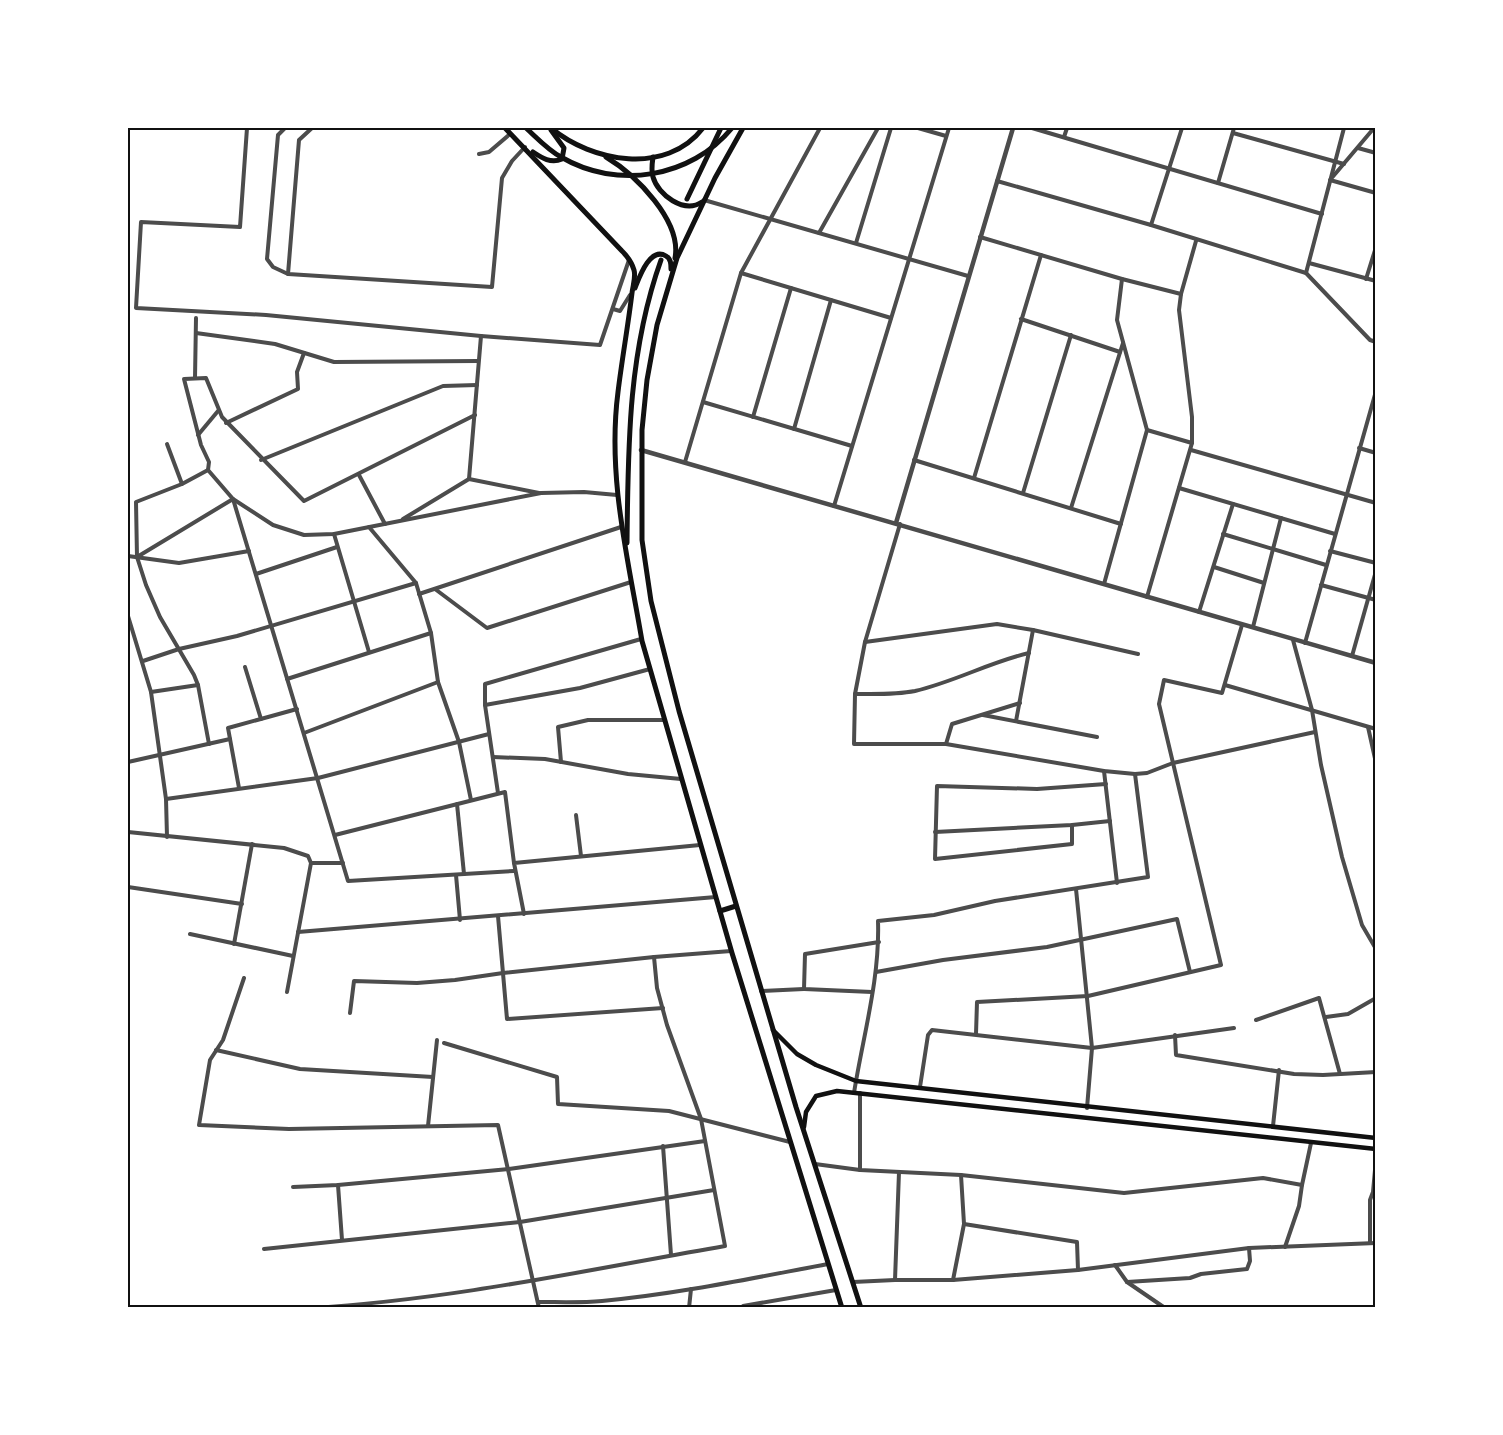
<svg xmlns="http://www.w3.org/2000/svg" width="1503" height="1435" viewBox="0 0 1503 1435" font-family="'Varela Round',sans-serif">
<style>
.lines{fill:none;stroke-linecap:round;stroke-linejoin:round}
.minor{stroke:#4c4c4c;stroke-width:4}
.tertiary{stroke:#4c4c4c;stroke-width:4.5}
.secondary{stroke:#111;stroke-width:4.5}
.primary{stroke:#111;stroke-width:5}
.neatline{fill:none;stroke:#111;stroke-width:2}
</style>
<rect width="100%" height="100%" fill="#fff"/>
<g class="lines">
<g class="minor">
<path d="M247,128l-7,99 -99,-5 -5,86 130,7 215,21 119,9 29,-85"/>
<path d="M285,128l-7,7 -11,124 6,8 15,7 204,13 10,-109 10,-17 13,-14"/>
<path d="M918,128l28,8"/>
<path d="M1032,128l290,86"/>
<path d="M1374,128l-44,52 46,13"/>
<path d="M1233,133l111,31"/>
<path d="M1064,137l3,-9"/>
<path d="M1358,148l18,5"/>
<path d="M479,154l10,-2 21,-18"/>
<path d="M997,181l154,44 155,48 64,67 6,2"/>
<path d="M1218,183l16,-55"/>
<path d="M704,200l264,76"/>
<path d="M1151,225l31,-97"/>
<path d="M819,233l59,-105"/>
<path d="M980,237l142,42 59,15"/>
<path d="M856,243l35,-115"/>
<path d="M1309,263l67,18"/>
<path d="M741,273l150,45"/>
<path d="M1306,273l38,-145"/>
<path d="M288,274l11,-134 13,-12"/>
<path d="M1366,279l10,-32"/>
<path d="M613,309l7,2 10,-16"/>
<path d="M1021,319l99,33"/>
<path d="M196,333l79,11 59,18 144,-1"/>
<path d="M195,378l1,-60"/>
<path d="M703,402l149,44"/>
<path d="M475,415l-171,86 -82,-84 -16,-39 -22,1 17,66 8,17 -1,8 25,29 40,26 31,10 30,-1 207,-41 43,-1 33,3"/>
<path d="M753,417l38,-129"/>
<path d="M226,423l72,-34 -1,-17 7,-19"/>
<path d="M794,429l37,-129"/>
<path d="M1147,430l45,13"/>
<path d="M198,435l20,-24"/>
<path d="M167,444l15,40"/>
<path d="M1359,448l17,5"/>
<path d="M1191,450l185,53"/>
<path d="M261,460l182,-74 34,-1"/>
<path d="M914,460l207,64"/>
<path d="M685,462l56,-189 79,-145"/>
<path d="M208,470l-26,14 -46,18 1,55 9,28 14,32 34,58 4,10 11,59"/>
<path d="M359,475l26,49"/>
<path d="M974,478l67,-223"/>
<path d="M469,479l12,-143"/>
<path d="M1179,488l156,46"/>
<path d="M1023,493l48,-158"/>
<path d="M834,506l115,-378"/>
<path d="M1071,508l52,-165"/>
<path d="M403,519l66,-40 70,14"/>
<path d="M900,524l-35,118 -10,52 -1,50h92l158,27 31,3 12,-1 26,-10 142,-31"/>
<path d="M369,527l47,56 15,50 7,49 21,60 12,58"/>
<path d="M334,534l35,118"/>
<path d="M1223,534l103,31"/>
<path d="M1330,551l46,12"/>
<path d="M128,556l51,7 70,-12"/>
<path d="M137,557l96,-58 115,382 166,-10"/>
<path d="M1214,567l50,16"/>
<path d="M256,574l81,-27"/>
<path d="M1104,584l43,-154 -30,-110 5,-41"/>
<path d="M1321,585l55,15"/>
<path d="M435,589l52,39 144,-46"/>
<path d="M419,594l202,-67"/>
<path d="M1147,597l45,-154v-26l-13,-107 2,-16 15,-53"/>
<path d="M1199,612l34,-108"/>
<path d="M128,616l23,76 15,107 1,38"/>
<path d="M1253,627l28,-109"/>
<path d="M1293,640l19,70 9,55 21,92 20,68 14,24"/>
<path d="M865,642l132,-18 36,6 105,24"/>
<path d="M1305,643l71,-252"/>
<path d="M1352,656l24,-85"/>
<path d="M143,661l36,-12 58,-13 179,-53"/>
<path d="M245,667l16,52"/>
<path d="M287,679l144,-46"/>
<path d="M1225,685l151,44"/>
<path d="M151,692l47,-7"/>
<path d="M855,694c20,0 40,1 60,-3 39,-9 75,-29 114,-38"/>
<path d="M485,705l95,-17 70,-19"/>
<path d="M983,715l114,22"/>
<path d="M1016,721l17,-91"/>
<path d="M1368,727l8,36"/>
<path d="M304,733l134,-51"/>
<path d="M946,744l6,-20 68,-21"/>
<path d="M493,757l52,2 83,15 53,5"/>
<path d="M128,762l102,-23"/>
<path d="M561,762l-3,-35 30,-7h76"/>
<path d="M1104,771l13,112"/>
<path d="M239,788l-11,-60 69,-19"/>
<path d="M498,793l-13,-88v-21l156,-45"/>
<path d="M166,799l152,-21 171,-44"/>
<path d="M457,804l7,70"/>
<path d="M576,815l5,41"/>
<path d="M1072,825v19l-137,15 2,-73 100,3 69,-5"/>
<path d="M128,832l156,16 24,8 3,7 -24,129"/>
<path d="M935,832l137,-7 38,-4"/>
<path d="M335,835l170,-43 9,71"/>
<path d="M311,863h32"/>
<path d="M456,875l4,45"/>
<path d="M128,887l114,17"/>
<path d="M1076,889l16,159 -5,60"/>
<path d="M524,914l-10,-51 186,-18"/>
<path d="M498,916l9,103 156,-11"/>
<path d="M298,932l418,-35"/>
<path d="M190,934l103,22"/>
<path d="M234,944l18,-100"/>
<path d="M876,972l67,-12 104,-13 130,-28 13,53"/>
<path d="M244,978l-21,62 -13,20 -11,65 90,4 209,-4 41,183"/>
<path d="M761,991l43,-2"/>
<path d="M872,992l-68,-3 1,-35 74,-12"/>
<path d="M350,1013l4,-32 63,2 38,-3 48,-7 151,-16 77,-6"/>
<path d="M1326,1017l22,-3 28,-16"/>
<path d="M1256,1020l63,-22 21,76"/>
<path d="M976,1034l1,-32 111,-6 133,-31 -62,-261 5,-24 58,13 20,-68"/>
<path d="M1175,1035l1,20 118,19 29,1 53,-3"/>
<path d="M444,1043l113,34 1,27 111,7 121,31"/>
<path d="M216,1050l84,19 133,8"/>
<path d="M920,1087l8,-52 4,-5 160,18 142,-20"/>
<path d="M854,1093c9,-57 26,-114 24,-172l56,-6 61,-14 153,-24 -13,-103"/>
<path d="M428,1126l9,-86"/>
<path d="M1273,1126l6,-56"/>
<path d="M663,1146l8,109"/>
<path d="M815,1164l45,6 101,5 163,18 139,-15 39,7"/>
<path d="M860,1170v-77"/>
<path d="M338,1185l4,55"/>
<path d="M293,1187l45,-2 171,-16 196,-28"/>
<path d="M964,1224l113,18 1,28"/>
<path d="M1370,1243v-43l3,-8 3,-33"/>
<path d="M1285,1247l14,-41 3,-21 9,-42"/>
<path d="M264,1249l256,-27 194,-32"/>
<path d="M1115,1265l12,17 38,26"/>
<path d="M895,1280l4,-108"/>
<path d="M953,1280l11,-56 -3,-49"/>
<path d="M853,1282l42,-2h58l125,-10 171,-22 127,-5"/>
<path d="M1127,1282l63,-4 11,-4 46,-5 3,-8 -1,-13"/>
<path d="M538,1302c21,0 43,1 64,-1 76,-7 151,-23 226,-37"/>
<path d="M310,1308c140,-8 277,-38 415,-62l-24,-127 -34,-94 -10,-37 -3,-31"/>
<path d="M689,1308l2,-19"/>
<path d="M743,1308v-2l93,-16"/>
</g>
<g class="tertiary">
<path d="M641,450l735,213"/>
<path d="M896,523l117,-395"/>
</g>
<g class="secondary">
<path d="M773,1030l24,24 19,11 40,16 520,57"/>
<path d="M804,1127l2,-15 10,-16 21,-5 539,58"/>
</g>
<g class="primary">
<path d="M505,128l117,123c5,5 10,12 12,19 2,7 -1,15 -2,23 -4,33 -10,66 -14,99 -11,85 10,166 24,249l90,312 110,355"/>
<path d="M526,128c11,10 22,22 35,29 56,33 130,21 171,-29"/>
<path d="M551,128c41,34 115,48 152,0"/>
<path d="M743,128l-28,50 -38,80 -20,67 -10,55 -5,50v110l9,61 28,110 117,396 65,201"/>
<path d="M533,152c9,6 18,12 29,7l2,-11 -13,-18"/>
<path d="M606,157c30,18 76,64 69,101"/>
<path d="M653,157c-1,7 -2,13 0,20 5,18 31,37 49,25"/>
<path d="M687,199l34,-71"/>
<path d="M635,288c4,-10 15,-42 31,-32 5,3 5,8 5,13"/>
<path d="M627,543c1,-96 1,-191 34,-283"/>
<path d="M720,911l16,-5"/>
</g>
</g>
<rect width="1503" height="1435" fill="none" stroke="#ffffff" stroke-width="258"/>
<rect x="129" y="129" width="1245" height="1177" class="neatline"/>
</svg>
